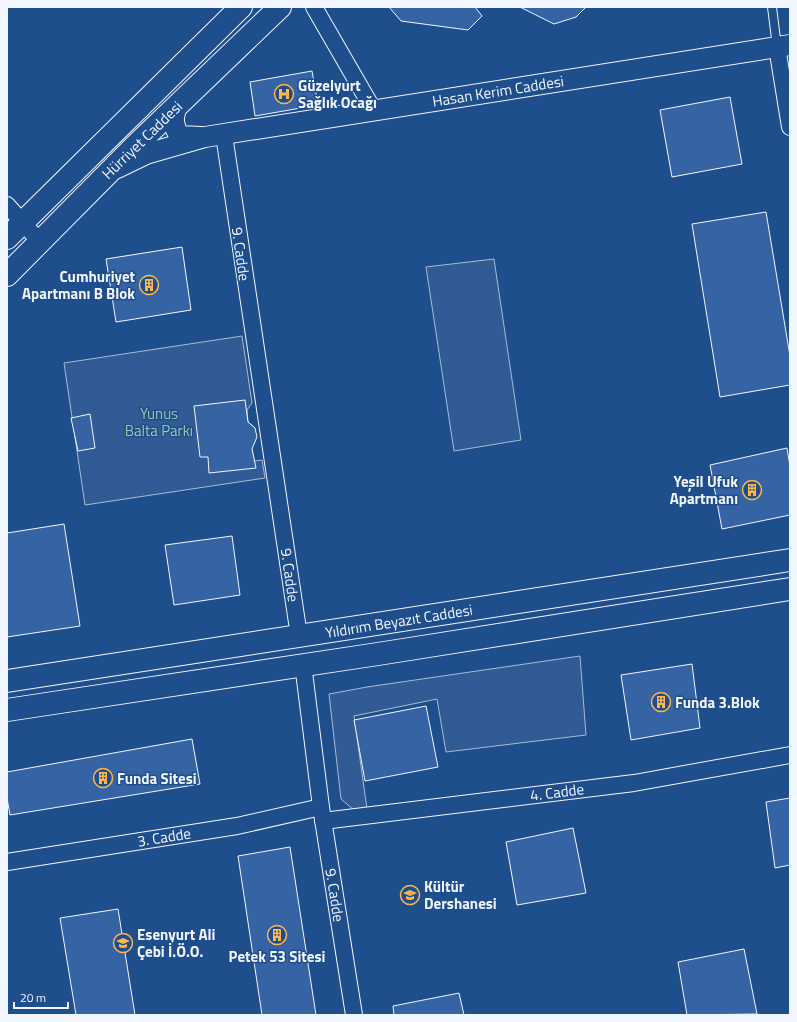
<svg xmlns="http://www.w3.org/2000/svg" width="797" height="1022" viewBox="0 0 797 1022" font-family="'Titillium Web',sans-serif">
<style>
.built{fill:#305b95;stroke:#a8bbd7}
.building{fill:#3563a3;stroke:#f2f6ff}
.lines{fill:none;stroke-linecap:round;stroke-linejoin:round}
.service-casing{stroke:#f2f6ff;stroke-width:10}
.minor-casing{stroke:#f2f6ff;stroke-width:18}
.tertiary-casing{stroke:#f2f6ff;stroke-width:22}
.secondary-casing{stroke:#f2f6ff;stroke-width:24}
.service{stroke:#1f4e8c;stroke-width:8}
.minor{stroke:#1f4e8c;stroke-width:16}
.tertiary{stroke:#1f4e8c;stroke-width:20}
.secondary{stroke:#1f4e8c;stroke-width:22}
.labels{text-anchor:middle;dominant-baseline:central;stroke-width:3;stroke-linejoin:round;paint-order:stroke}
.poi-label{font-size:15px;font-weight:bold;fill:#f2f6ff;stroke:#1f4e8c;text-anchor:start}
.street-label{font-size:15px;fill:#f2f6ff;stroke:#1f4e8c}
.park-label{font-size:15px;fill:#97c8a6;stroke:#1f4e8c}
</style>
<rect width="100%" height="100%" fill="#1f4e8c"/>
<g class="built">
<path d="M494,259l27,181 -67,11 -28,-184z"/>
<path d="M242,336l10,67 -5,7 1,12 7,6 -3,21 2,12 8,-1 3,18 -180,27 -21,-142z"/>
<path d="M580,656l6,79 -140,17 -9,-53 -83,17 13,93 -12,2 -14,-12 -12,-105 38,-7z"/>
</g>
<g class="building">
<path d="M389,7h86l7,9 -14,14 -67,-9z"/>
<path d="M520,7h66l-10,10 -22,7z"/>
<path d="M312,71l6,34 -63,11 -5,-34z"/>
<path d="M730,97l12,67 -70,13 -12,-67z"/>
<path d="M766,212l24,144v29l-70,12 -28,-173z"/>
<path d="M182,247l9,63 -75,12 -10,-63z"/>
<path d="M245,400l3,22 7,6 2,9 -5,12 4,19 -47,5 -1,-16h-8l-6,-51z"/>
<path d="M90,414l5,34 -17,3 -7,-33z"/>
<path d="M787,448l3,18v49l-68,14 -12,-64z"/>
<path d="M64,524l16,102 -73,11v-104z"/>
<path d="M232,536l8,59 -66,10 -9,-60z"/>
<path d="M692,664l8,64 -69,12 -10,-65z"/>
<path d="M426,706l12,61 -73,14 -11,-61z"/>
<path d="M192,739l8,45 -190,31 -3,-17v-26z"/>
<path d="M790,798v67l-15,3 -9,-66z"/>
<path d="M573,828l13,65 -69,12 -11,-63z"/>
<path d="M290,847l26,168h-54l-24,-159z"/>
<path d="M118,909l17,106h-59l-16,-97z"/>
<path d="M744,949l13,65 -70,1 -9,-53z"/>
<path d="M459,993l5,22h-70l-1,-9z"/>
</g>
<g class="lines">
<defs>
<path id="service" d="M772,7l5,40"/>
<g id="minor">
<path d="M314,7l60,104"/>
<path d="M777,47l13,80"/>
<path d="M224,135l75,501"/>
<path d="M7,205l33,37"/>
<path d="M303,664l18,143 33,208"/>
<path d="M323,821l311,-38 156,-28"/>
<path d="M7,862l230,-36 84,-19"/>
</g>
<g id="tertiary">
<path d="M177,106c-4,11 -5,20 3,30l21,1"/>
<path d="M117,168l29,-14 59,-17 585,-92"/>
</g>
<g id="secondary">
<path d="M7,238l234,-231"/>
<path d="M7,275l126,-127 147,-141"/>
<path d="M7,681l783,-121"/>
<path d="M7,710l371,-56 412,-65"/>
</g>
</defs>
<use href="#service" class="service-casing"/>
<use href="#minor" class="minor-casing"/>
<use href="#tertiary" class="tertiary-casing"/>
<use href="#secondary" class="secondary-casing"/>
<use href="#service" class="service"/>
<use href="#minor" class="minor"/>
<use href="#tertiary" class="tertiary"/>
<use href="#secondary" class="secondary"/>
</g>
<defs>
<symbol id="hospital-ring" viewBox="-11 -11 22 22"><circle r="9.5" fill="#1f4e8c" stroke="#ffb74d" stroke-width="1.5"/><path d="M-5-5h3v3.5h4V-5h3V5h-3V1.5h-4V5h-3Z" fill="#ffb74d"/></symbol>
<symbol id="building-ring" viewBox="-11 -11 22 22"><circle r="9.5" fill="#1f4e8c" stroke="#ffb74d" stroke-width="1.5"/><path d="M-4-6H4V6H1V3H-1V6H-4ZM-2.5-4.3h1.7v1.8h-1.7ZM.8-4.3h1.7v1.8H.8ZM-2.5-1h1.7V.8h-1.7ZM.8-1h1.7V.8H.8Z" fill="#ffb74d"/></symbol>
<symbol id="school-ring" viewBox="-11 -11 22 22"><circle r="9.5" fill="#1f4e8c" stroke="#ffb74d" stroke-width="1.5"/><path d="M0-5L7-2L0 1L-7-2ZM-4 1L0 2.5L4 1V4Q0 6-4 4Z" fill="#ffb74d"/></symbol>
</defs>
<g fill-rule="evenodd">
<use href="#hospital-ring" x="273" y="83" width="22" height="22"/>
<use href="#building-ring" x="138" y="274" width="22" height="22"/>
<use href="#building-ring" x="741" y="479" width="22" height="22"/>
<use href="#building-ring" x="650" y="691" width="22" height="22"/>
<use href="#building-ring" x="92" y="767" width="22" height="22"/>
<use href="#school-ring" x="399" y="884" width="22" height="22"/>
<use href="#building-ring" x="266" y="924" width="22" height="22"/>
<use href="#school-ring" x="112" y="932" width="22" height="22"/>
</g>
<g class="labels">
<g class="poi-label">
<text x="298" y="85">Güzelyurt<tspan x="298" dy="17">Sağlık Ocağı</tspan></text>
<text x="135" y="276" text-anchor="end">Cumhuriyet<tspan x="135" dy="17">Apartmanı B Blok</tspan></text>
<text x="738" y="481" text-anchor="end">Yeşil Ufuk<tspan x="738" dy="17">Apartmanı</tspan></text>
<text x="675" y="702">Funda 3.Blok</text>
<text x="117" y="778">Funda Sitesi</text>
<text x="424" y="886">Kültür<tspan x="424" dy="17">Dershanesi</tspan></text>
<text x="137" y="934">Esenyurt Ali<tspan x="137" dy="17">Çebi İ.Ö.O.</tspan></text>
<text x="277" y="956" text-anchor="middle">Petek 53 Sitesi</text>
</g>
<g class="street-label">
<text transform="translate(498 91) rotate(-9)">Hasan Kerim Caddesi</text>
<text transform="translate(142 140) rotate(-44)">Hürriyet Caddesi</text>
<text transform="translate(241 254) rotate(82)">9. Cadde</text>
<text transform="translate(290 575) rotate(82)">9. Cadde</text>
<text transform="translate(399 621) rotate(-9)">Yıldırım Beyazıt Caddesi</text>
<text transform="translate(557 792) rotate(-7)">4. Cadde</text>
<text transform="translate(164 837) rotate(-9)">3. Cadde</text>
<text transform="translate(335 895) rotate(81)">9. Cadde</text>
</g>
<g class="park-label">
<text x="159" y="413">Yunus<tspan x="159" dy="17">Balta Parkı</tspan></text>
</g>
</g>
<rect width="797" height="1022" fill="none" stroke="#f2f6ff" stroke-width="16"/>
<path d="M14 1002v6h54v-6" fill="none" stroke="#f2f6ff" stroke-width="2"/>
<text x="20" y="1002" font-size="12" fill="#f2f6ff" stroke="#1f4e8c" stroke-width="3" paint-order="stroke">20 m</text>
</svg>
